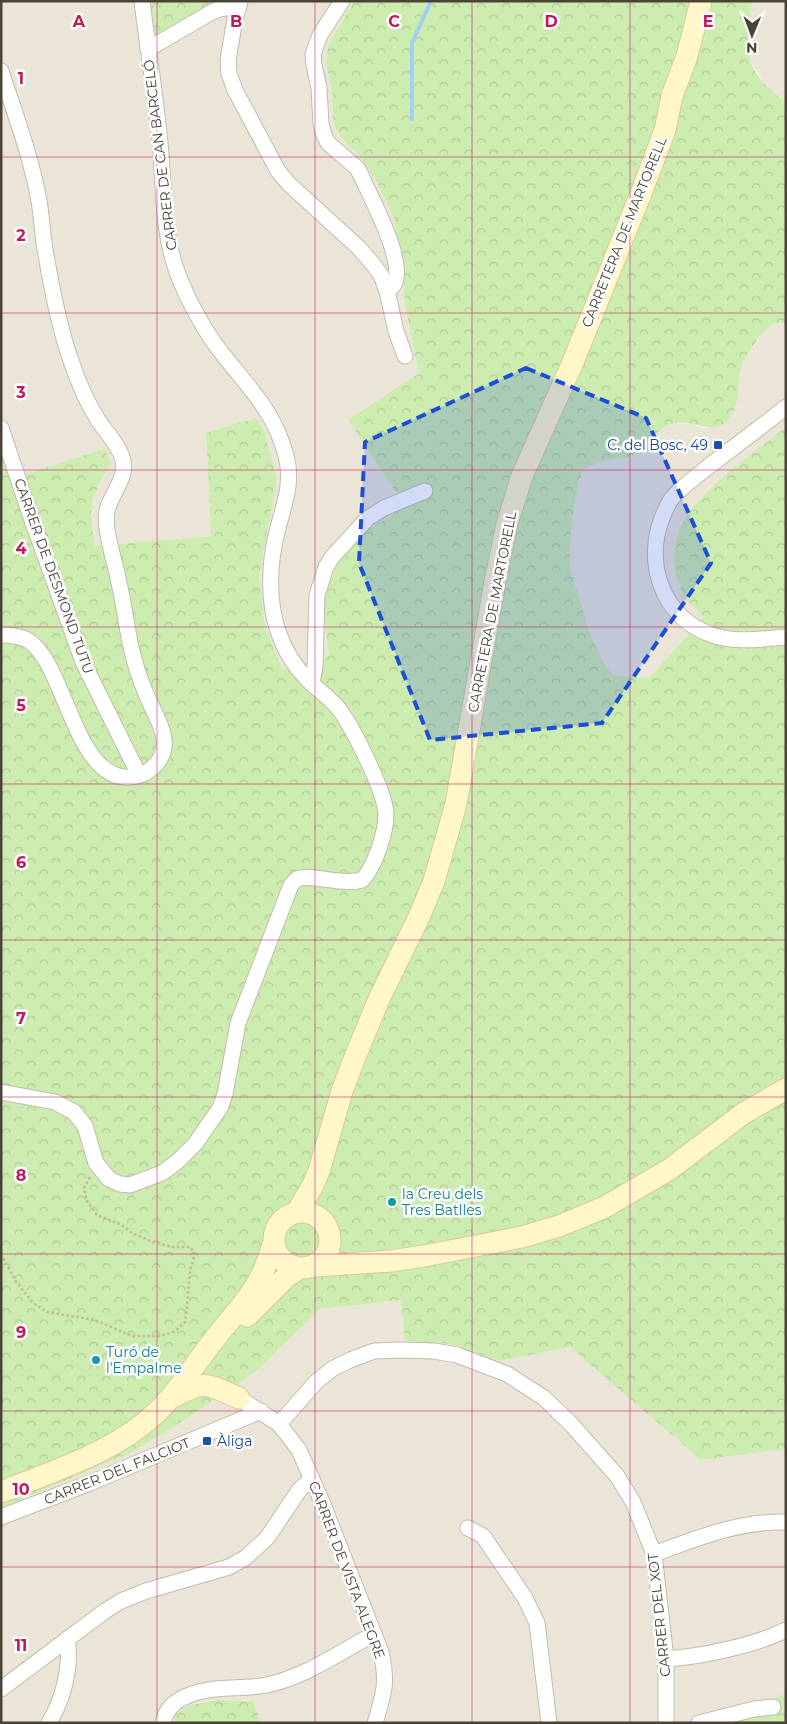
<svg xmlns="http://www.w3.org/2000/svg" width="787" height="1724" viewBox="0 0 787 1724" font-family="Montserrat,sans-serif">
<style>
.residential{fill:#eae5d7}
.forest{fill:url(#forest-crowns)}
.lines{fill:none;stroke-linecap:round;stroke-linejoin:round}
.stream{stroke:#a3cef5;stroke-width:4}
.street-casing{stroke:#c2bcab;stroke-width:17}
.secondary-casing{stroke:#d8cb97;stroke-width:23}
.path{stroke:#c4b99c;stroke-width:2.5;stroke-dasharray:2.5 2.5;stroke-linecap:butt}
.street{stroke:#fff;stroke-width:15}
.secondary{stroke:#fff6ca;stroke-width:21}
.marked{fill:#1d4ed8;fill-opacity:0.2;stroke:#1d4ed8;stroke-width:4;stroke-dasharray:10 6;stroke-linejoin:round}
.grid{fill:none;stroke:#c2185b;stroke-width:1;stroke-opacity:0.55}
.transit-dot{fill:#1a4fb4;stroke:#fff;stroke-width:2}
.culture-dot{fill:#0f9aa8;stroke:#fff;stroke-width:2}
.labels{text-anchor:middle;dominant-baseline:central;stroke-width:5;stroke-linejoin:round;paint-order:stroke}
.street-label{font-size:14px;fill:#4a4437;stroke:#fff}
.transit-label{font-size:14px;fill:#164399;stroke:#fff;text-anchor:end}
.culture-label{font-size:14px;fill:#0d838f;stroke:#fff;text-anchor:start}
.grid-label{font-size:16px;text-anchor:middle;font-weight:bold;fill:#c2185b;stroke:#fff;stroke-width:5;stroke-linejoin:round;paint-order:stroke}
</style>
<defs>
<pattern id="forest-crowns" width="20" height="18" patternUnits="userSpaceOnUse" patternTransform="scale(1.25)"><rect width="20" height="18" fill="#cdecb0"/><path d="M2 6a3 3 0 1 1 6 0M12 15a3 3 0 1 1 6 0" fill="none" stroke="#b2cc98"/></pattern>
</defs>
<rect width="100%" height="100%" fill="#f5f3ea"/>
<g class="residential">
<path d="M1,1h149l7,54 76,-54h121l-26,44 -2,18 6,28 1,33 9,15 15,14 19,27 18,38 8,48 3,39 14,68 -71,47 58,86 -46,30 -32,54 -4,23v17l5,26 -47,13 -17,-42 -6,-51 14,-78 -67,-65 5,103 -116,10 -3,-27v-14l4,-14 8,-15v-27l-94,30 -9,-24z"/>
<path d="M752,1h34v101l-13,-9 -10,-12 -15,-25 1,-30z"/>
<path d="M780,321l6,2v104l-83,69 -18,22 -11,28 2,26 10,26 18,19 -55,61 -36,-3 -10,-14 -12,-25 -21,-68 1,-41 7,-44 7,-15 13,-6 15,-3 28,-10 9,-11 12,-9 13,-6 15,1 14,4 13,-2 19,-18 5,-42 25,-38z"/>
<path d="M401,1300l4,41 46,3 48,17 71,-15 131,114 85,-11v245l-58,18 3,11h-470l-8,-22 -35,-1 -18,2 -25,13v8h-174v-215l18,-8 239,-130 62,-61z"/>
</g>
<g class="forest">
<path d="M150,1h83l-76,54z"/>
<path d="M354,1h398c-1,15 -7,41 -3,55 5,20 21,35 37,46v221c-18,-4 -28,16 -36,28 -3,5 -8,11 -9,17 -4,16 0,37 -12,51 -15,18 -36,0 -54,4 -20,5 -28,26 -46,34 -5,2 -13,1 -18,3 -10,1 -17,4 -26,8l-7,15 -7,44 -1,41 21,68 12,25 10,14 36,3 55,-61c-7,-6 -14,-12 -19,-20 -14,-23 -15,-57 1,-80 25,-35 66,-63 100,-90v1022l-85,11 -131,-113 -71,14 -48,-17 -46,-3 -4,-41 -81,9 -62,61 -80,54 -48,29 -129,55v-1053l9,24 94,-30 7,13c-5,10 -11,19 -15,29 -8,18 -3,37 -1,55l116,-10 -5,-103 50,-15 7,9 14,52 -18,97 6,51 17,42 47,-13c-2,-14 -5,-28 -5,-42 1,-27 15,-61 36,-78 14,-11 31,-20 45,-30l-57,-86 71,-47 -14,-68 -3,-39 -8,-48 -18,-38 -19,-27 -15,-14 -9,-15 -1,-33 -6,-28 2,-18z"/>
<path d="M786,1694v29h-55l-3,-11z"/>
<path d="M218,1700l35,1 8,22h-86v-8c12,-11 27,-13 43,-15z"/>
</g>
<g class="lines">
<path class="stream" d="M412,119v-76l19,-42"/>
<defs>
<g id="street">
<path d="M342,1l-22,34 -7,19 1,11 5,23 2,36 3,11 4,8 29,25 5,9c9,22 46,87 31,109 -1,2 -4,3 -6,5"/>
<path d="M239,6l-4,13 -7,41 1,14 6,16 43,81 11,13 70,64 14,16 8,11 6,16 9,40 9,25"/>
<path d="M148,49l64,-37 7,-3 20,-3 1,-5"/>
<path d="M1,71c14,43 30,85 38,130 3,16 3,32 6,48 6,36 13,74 25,109 7,21 16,43 28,62 8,12 22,26 25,41 4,18 -13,34 -16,50 -4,18 9,53 12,72 6,25 8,51 15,76 3,12 8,25 13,37 8,20 28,46 10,67 -5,6 -12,11 -20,13 -61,15 -70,-110 -108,-135 -8,-5 -18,-6 -28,-6"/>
<path d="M786,407c-27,22 -55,42 -82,63 -10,9 -23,17 -32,28 -4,5 -7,13 -10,20 -17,44 -1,96 45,115 25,11 52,6 79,4"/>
<path d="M1,428l30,89 52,145 56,113"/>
<path d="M312,683l3,-17 2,-71 9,-28 7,-11 35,-38 16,-10 41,-17"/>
<path d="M1,1092l54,10 19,10 11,14 11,37 13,16 11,5 10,1 32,-12 16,-12 17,-17 25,-36 5,-14 13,-71 53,-138c1,-1 5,-5 6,-6 12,-6 46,7 65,1 13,-13 24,-48 24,-66 -1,-23 -33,-86 -47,-105 -9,-11 -21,-19 -31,-29 -14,-14 -24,-31 -30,-49 -10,-30 -9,-65 -2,-95 6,-27 18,-52 10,-80 -11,-44 -38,-69 -65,-104 -16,-20 -33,-52 -42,-75 -16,-40 -15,-82 -18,-123 -4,-51 -13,-102 -19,-153"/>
<path d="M239,1398l40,26 20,26 23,52 59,150c7,31 3,41 -6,71"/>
<path d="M279,1424l37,-42 16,-13 18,-9 24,-9 28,-1 32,1 23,4 50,19 37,24 27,26 46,52 16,26 21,52 12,105v64"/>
<path d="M1,1517l89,-34 171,-72"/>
<path d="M468,1528l15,8 42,62 12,25 12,100"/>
<path d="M654,1554c43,-16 85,-33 132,-32"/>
<path d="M666,1659c34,-2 90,-14 120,-29"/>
<path d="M1,1689l104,-78 16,-10 25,-10 83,-24 16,-9 22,-20 33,-49 12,-10"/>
<path d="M49,1723c14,-24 23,-56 18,-84"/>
<path d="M163,1723c3,-14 11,-22 24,-27 24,-11 54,-6 80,-11 38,-8 73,-33 107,-51"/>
<path d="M699,1723l55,-14 19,-2"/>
</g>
<g id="secondary">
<circle cx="302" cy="1240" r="28"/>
<path d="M297,1212l15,-25 7,-16 23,-80 13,-34 24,-58 40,-82 15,-36 22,-77 39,-222 12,-58 15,-48 51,-114 67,-166 25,-66 7,-34 15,-40 14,-55"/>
<path d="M313,1266l78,-5 33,-5 98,-19 37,-11 46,-19 65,-38 74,-56 42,-24"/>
<path d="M247,1316l39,-39 14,-9"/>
<path d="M175,1396c33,-17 32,-11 64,2"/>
<path d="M1,1492c54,-22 116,-40 158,-82 21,-21 36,-46 54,-69 13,-17 28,-33 40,-51 9,-13 15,-29 20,-45"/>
</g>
</defs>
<use href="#street" class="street-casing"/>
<use href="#secondary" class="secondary-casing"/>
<path class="path" d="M1,1254l14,26 11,14 7,9 14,9 48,8 37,16h27l15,-4 11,-10 2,-15 3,-37 5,-16 -5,-7h-19l-23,-7 -16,-7 -10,-8 -25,-10 -10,-14 -3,-13 6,-11"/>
<use href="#street" class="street"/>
<use href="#secondary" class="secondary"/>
</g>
<path class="marked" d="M526,368l120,50 65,145 -109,160 -172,17 -71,-177 6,-121z"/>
<path class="grid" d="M157,1v1722M315,1v1722M472,1v1722M630,1v1722M1,157h785M1,313h785M1,470h785M1,627h785M1,784h785M1,940h785M1,1097h785M1,1254h785M1,1411h785M1,1567h785"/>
<g class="transit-dot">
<rect x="713" y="440" width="10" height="10" rx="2.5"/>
<rect x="202" y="1436" width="10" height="10" rx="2.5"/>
</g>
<g class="culture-dot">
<circle cx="392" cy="1202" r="5"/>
<circle cx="96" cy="1360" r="5"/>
</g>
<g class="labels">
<g class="street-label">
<text transform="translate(160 155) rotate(-97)">CARRER DE CAN BARCELÓ</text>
<text transform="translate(624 232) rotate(-68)">CARRETERA DE MARTORELL</text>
<text transform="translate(54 576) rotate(70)">CARRER DE DESMOND TUTU</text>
<text transform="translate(492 612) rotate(-79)">CARRETERA DE MARTORELL</text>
<text transform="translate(117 1471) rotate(-22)">CARRER DEL FALCIOT</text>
<text transform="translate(347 1570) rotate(69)">CARRER DE VISTA ALEGRE</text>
<text transform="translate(659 1615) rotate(-96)">CARRER DEL XOT</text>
</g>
<g class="transit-label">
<text x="708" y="445">C. del Bosc, 49</text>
<text x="217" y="1441" text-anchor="start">Àliga</text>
</g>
<g class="culture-label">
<text x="402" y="1194">la Creu dels<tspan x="402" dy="16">Tres Batlles</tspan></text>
<text x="106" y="1352">Turó de<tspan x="106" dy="16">l'Empalme</tspan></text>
</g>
</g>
<g class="grid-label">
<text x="79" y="27">A</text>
<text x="236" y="27">B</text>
<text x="394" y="27">C</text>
<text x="551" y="27">D</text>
<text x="708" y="27">E</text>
<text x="21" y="84">1</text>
<text x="21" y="241">2</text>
<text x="21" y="398">3</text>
<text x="21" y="554">4</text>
<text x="21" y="711">5</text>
<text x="21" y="868">6</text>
<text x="21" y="1024">7</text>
<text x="21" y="1181">8</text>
<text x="21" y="1338">9</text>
<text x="21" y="1495">10</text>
<text x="21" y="1651">11</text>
</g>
<rect width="787" height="1724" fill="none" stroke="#4a4437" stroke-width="5"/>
<g transform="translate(752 35) rotate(181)" stroke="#ffffff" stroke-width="4" paint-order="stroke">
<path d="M0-4L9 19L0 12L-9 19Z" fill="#4a4437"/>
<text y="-8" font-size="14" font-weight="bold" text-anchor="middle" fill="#4a4437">N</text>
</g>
</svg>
